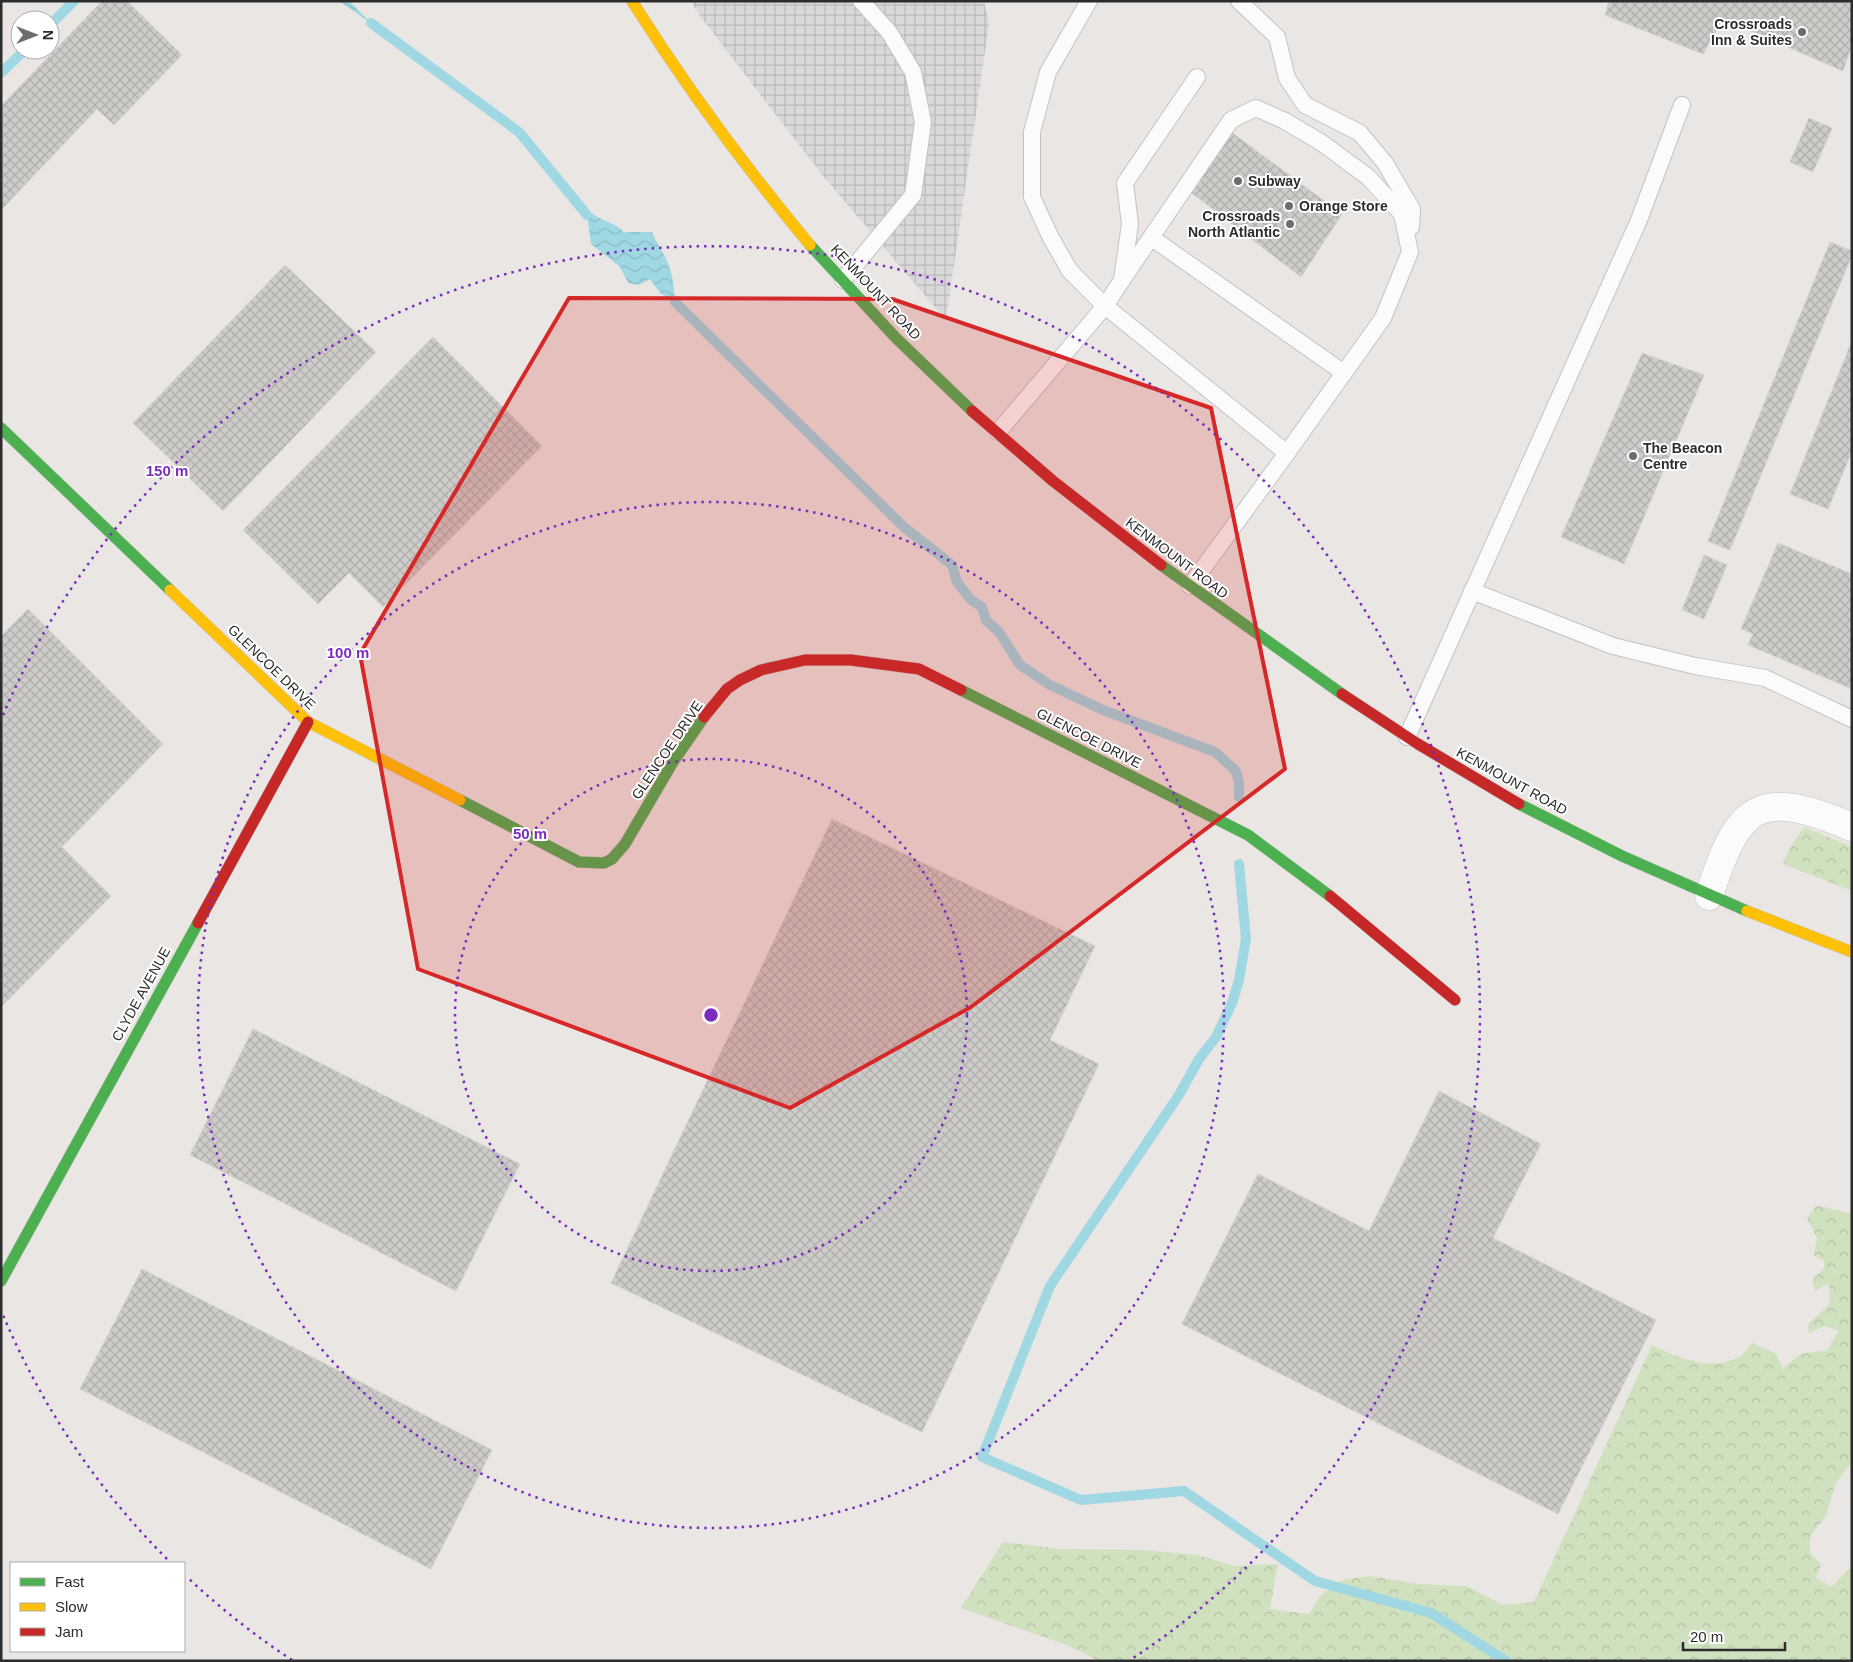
<svg xmlns="http://www.w3.org/2000/svg" width="1853" height="1662" viewBox="0 0 1853 1662" font-family="Helvetica,sans-serif">
<style>
.industrial{fill:url(#industrial-grid)}
.forest{fill:url(#forest-crowns)}
.water{fill:url(#water-waves)}
.lines{fill:none;stroke-linecap:round;stroke-linejoin:round}
.stream{stroke:#9fd8e3;stroke-width:10}
.building{fill:url(#building-cross-hatch);stroke:#d4d2cf}
.lane-casing{stroke:#c4c3c3;stroke-width:18}
.street-casing{stroke:#c4c3c3;stroke-width:29}
.fast-casing{stroke:#c4c3c3;stroke-width:12}
.slow-casing{stroke:#c4c3c3;stroke-width:12}
.jam-casing{stroke:#c4c3c3;stroke-width:12}
.lane{stroke:#fcfbfb;stroke-width:16}
.street{stroke:#fcfbfb;stroke-width:28}
.fast{stroke:#4caf50;stroke-width:11}
.slow{stroke:#ffc107;stroke-width:11}
.jam{stroke:#c62828;stroke-width:11}
.marked{fill:#d62828;fill-opacity:0.2;stroke:#d62828;stroke-width:4;stroke-linejoin:round}
.ring{fill:none;stroke:#7b2cbf;stroke-width:2.5;stroke-dasharray:2.5 5}
.poi-dot{fill:#6e6d6c;stroke:#fff;stroke-width:2}
.labels{text-anchor:middle;dominant-baseline:central;stroke-width:4;stroke-linejoin:round;paint-order:stroke}
.poi-label{font-size:14px;font-weight:bold;fill:#2c2c2c;stroke:#fff;text-anchor:start}
.street-label{font-size:14px;fill:#2c2c2c;stroke:#fff}
.centre{fill:#7b2cbf;stroke:#fff;stroke-width:2.5}
.ring-label{font-size:15px;text-anchor:middle;font-weight:bold;fill:#7b2cbf;stroke:#fff;stroke-width:4;stroke-linejoin:round;paint-order:stroke}
</style>
<defs>
<pattern id="industrial-grid" width="8" height="8" patternUnits="userSpaceOnUse" patternTransform="scale(1.25)"><rect width="8" height="8" fill="#dad8da"/><path d="M0 4h8M4 0v8" fill="none" stroke="#bbbabb"/></pattern>
<pattern id="forest-crowns" width="20" height="18" patternUnits="userSpaceOnUse" patternTransform="scale(1.25)"><rect width="20" height="18" fill="#d0e1c0"/><path d="M2 6a3 3 0 1 1 6 0M12 15a3 3 0 1 1 6 0" fill="none" stroke="#b3c1a5"/></pattern>
<pattern id="water-waves" width="16" height="10" patternUnits="userSpaceOnUse" patternTransform="scale(1.25)"><rect width="16" height="10" fill="#9fd8e3"/><path d="M0 5q4-4 8 0t8 0" fill="none" stroke="#89bac3"/></pattern>
<pattern id="building-cross-hatch" width="8" height="8" patternUnits="userSpaceOnUse" patternTransform="scale(1.25)"><rect width="8" height="8" fill="#ceccc9"/><path d="M0 0l8 8M0 8l8-8" fill="none" stroke="#b1afad"/></pattern>
</defs>
<rect width="100%" height="100%" fill="#e9e6e3"/>
<path class="industrial" d="M691,1h293l5,22 -43,297 -123,-144 -123,-160z"/>
<g class="forest">
<path d="M1804,827l48,20v44l-69,-27 8,-18z"/>
<path d="M1817,1205l35,9v247l-17,24 -9,31 -16,20v17l11,11 -5,14 15,9 21,-21v95h-752l-36,-17 -103,-36 42,-66 57,7 82,1 56,5 36,11 44,-2 -8,45 39,5 11,-18 22,-16 27,-4 49,8 48,2 37,19 31,-3 118,-257c27,13 58,27 87,12 5,-3 9,-10 13,-14l23,10 8,15 18,-14 26,-4 12,-19 -15,-5 -15,7 -1,-9 21,-19v-22l-14,8 -3,-11 12,-12v-7l-10,-6 3,-17 -10,-20z"/>
</g>
<g class="water">
<path d="M339,1h10l22,22z"/>
<path d="M592,213c12,10 23,9 32,19h28c4,11 11,19 15,29 6,13 7,27 8,41l-15,-9 -10,-14 -11,6 -11,-2 -8,-16 -29,-23 -4,-29z"/>
</g>
<g class="lines">
<g class="stream">
<path d="M371,23l148,109 68,83"/>
<path d="M50,25l24,-24"/>
<path d="M1,73l24,-23"/>
<path d="M675,302l230,226 47,37 5,17 14,18 11,7 4,13 13,12 21,33 30,20 53,25 112,42 21,19 3,12v14"/>
<path d="M1239,864l7,75 -7,41 -7,23 -16,34 -17,22 -20,36 -129,191 -68,171 99,43 103,-9 131,90 116,32 75,48"/>
</g>
</g>
<g class="building">
<path d="M102,1h25l55,54 -68,70 -17,-16 -96,101v-104z"/>
<path d="M1609,1h243v44l-9,26 -120,-52 -20,35 -98,-39z"/>
<path d="M1809,118l23,10 -19,44 -23,-10z"/>
<path d="M1223,126l119,88 -41,63 -117,-90z"/>
<path d="M1830,242l22,9v4l-122,295 -22,-9z"/>
<path d="M285,265l91,87 -153,159 -90,-88z"/>
<path d="M433,337l109,109 -159,161 -34,-34 -31,31 -75,-74z"/>
<path d="M1852,341v110l-24,58 -38,-15z"/>
<path d="M1642,353l62,22 -80,189 -63,-27z"/>
<path d="M1778,543l74,31v115l-104,-44 5,-11 -12,-5z"/>
<path d="M1704,555l23,10 -23,54 -22,-9z"/>
<path d="M28,609l135,135 -101,103 49,49 -110,111v-371z"/>
<path d="M832,819l263,127 -45,94 49,24 -177,368 -311,-149z"/>
<path d="M253,1029l267,135 -64,127 -266,-136z"/>
<path d="M1439,1091l102,53 -48,94 163,82 -98,194 -376,-190 76,-150 111,57z"/>
<path d="M142,1269l350,181 -61,119 -351,-180z"/>
</g>
<g class="lines">
<defs>
<g id="lane">
<path d="M1089,1l-41,71 -16,60v65l19,41 19,33 35,35 17,-26 8,-56 -5,-41 72,-106"/>
<path d="M1239,1l38,36 10,41 18,27 55,28 25,30 27,46 -1,18"/>
<path d="M1152,238l192,135"/>
<path d="M843,280l70,-85 10,-73 -10,-50 -24,-40 -28,-31"/>
<path d="M1122,280l109,-160 25,-12 29,13 37,22 46,34 34,37 8,38 -27,66 -96,135"/>
<path d="M998,432l107,-126 182,147 -97,133"/>
<path d="M1472,591l141,55 82,20 70,12 87,41"/>
<path d="M1407,737l232,-517 43,-115"/>
</g>
<path id="street" d="M1709,896c30,-94 50,-108 143,-69"/>
<g id="fast">
<path d="M810,245l86,93 76,73"/>
<path d="M1,428l169,162"/>
<path d="M1161,565l181,129"/>
<path d="M961,690l287,145 82,61"/>
<path d="M460,800l119,62 25,1 8,-4 13,-15 48,-82 31,-45"/>
<path d="M1519,804l103,52 125,55"/>
<path d="M1,1281l197,-358"/>
</g>
<g id="slow">
<path d="M632,1c54,86 113,166 178,244"/>
<path d="M170,590l138,132 152,78"/>
<path d="M1747,911l105,41"/>
</g>
<g id="jam">
<path d="M972,411l81,70 108,84"/>
<path d="M1342,694l76,50 101,60"/>
<path d="M704,717l23,-28 13,-9 21,-10 44,-10h46l68,9 42,21"/>
<path d="M1330,896l125,104"/>
<path d="M198,923l110,-201"/>
</g>
</defs>
<use href="#lane" class="lane-casing"/>
<use href="#street" class="street-casing"/>
<use href="#fast" class="fast-casing"/>
<use href="#slow" class="slow-casing"/>
<use href="#jam" class="jam-casing"/>
<use href="#lane" class="lane"/>
<use href="#street" class="street"/>
<use href="#fast" class="fast"/>
<use href="#slow" class="slow"/>
<use href="#jam" class="jam"/>
</g>
<path class="marked" d="M569,298l323,1 319,109 74,361 -314,238 -181,101 -372,-139 -58,-315z"/>
<g class="ring">
<circle cx="711" cy="1015" r="256"/>
<circle cx="711" cy="1015" r="513"/>
<path d="M292 1660A769 769 0 0 1 187 1577M167 1559A769 769 0 0 1 3 1315M3 715A769 769 0 1 1 1130 1660"/>
</g>
<g class="poi-dot">
<circle cx="1802" cy="32" r="5"/>
<circle cx="1238" cy="181" r="5"/>
<circle cx="1289" cy="206" r="5"/>
<circle cx="1290" cy="224" r="5"/>
<circle cx="1633" cy="456" r="5"/>
</g>
<g class="labels">
<g class="poi-label">
<text x="1792" y="24" text-anchor="end">Crossroads<tspan x="1792" dy="16">Inn &amp; Suites</tspan></text>
<text x="1248" y="181">Subway</text>
<text x="1299" y="206">Orange Store</text>
<text x="1280" y="216" text-anchor="end">Crossroads<tspan x="1280" dy="16">North Atlantic</tspan></text>
<text x="1643" y="448">The Beacon<tspan x="1643" dy="16">Centre</tspan></text>
</g>
<g class="street-label">
<text transform="translate(876 292) rotate(47)">KENMOUNT ROAD</text>
<text transform="translate(1177 558) rotate(37)">KENMOUNT ROAD</text>
<text transform="translate(272 667) rotate(44)">GLENCOE DRIVE</text>
<text transform="translate(1089 738) rotate(27)">GLENCOE DRIVE</text>
<text transform="translate(667 750) rotate(-56)">GLENCOE DRIVE</text>
<text transform="translate(1512 781) rotate(29)">KENMOUNT ROAD</text>
<text transform="translate(141 994) rotate(-61)">CLYDE AVENUE</text>
</g>
</g>
<circle cx="711" cy="1015" r="8" class="centre"/>
<g class="ring-label">
<text x="167" y="476">150 m</text>
<text x="348" y="658">100 m</text>
<text x="530" y="839">50 m</text>
</g>
<rect width="1853" height="1662" fill="none" stroke="#2c2c2c" stroke-width="5"/>
<rect x="10" y="1562" width="175" height="90" fill="#ffffff" stroke="#ababab"/>
<rect x="20" y="1578" width="25" height="8" fill="#4caf50" stroke="#ababab"/>
<text x="55" y="1587" font-size="15" fill="#2c2c2c">Fast</text>
<rect x="20" y="1603" width="25" height="8" fill="#ffc107" stroke="#ababab"/>
<text x="55" y="1612" font-size="15" fill="#2c2c2c">Slow</text>
<rect x="20" y="1628" width="25" height="8" fill="#c62828" stroke="#ababab"/>
<text x="55" y="1637" font-size="15" fill="#2c2c2c">Jam</text>
<g transform="translate(35 35) rotate(90)"><circle r="24" fill="#ffffff" stroke="#ababab"/>
<path d="M0-4L9 19L0 12L-9 19Z" fill="#6e6d6c"/>
<text y="-8" font-size="14" font-weight="bold" text-anchor="middle" fill="#2c2c2c">N</text>
</g>
<path d="M1683 1642v8h102v-8" fill="none" stroke="#2c2c2c" stroke-width="2.5"/>
<text x="1690" y="1642" font-size="15" fill="#2c2c2c" stroke="#ffffff" stroke-width="4" paint-order="stroke">20 m</text>
</svg>
